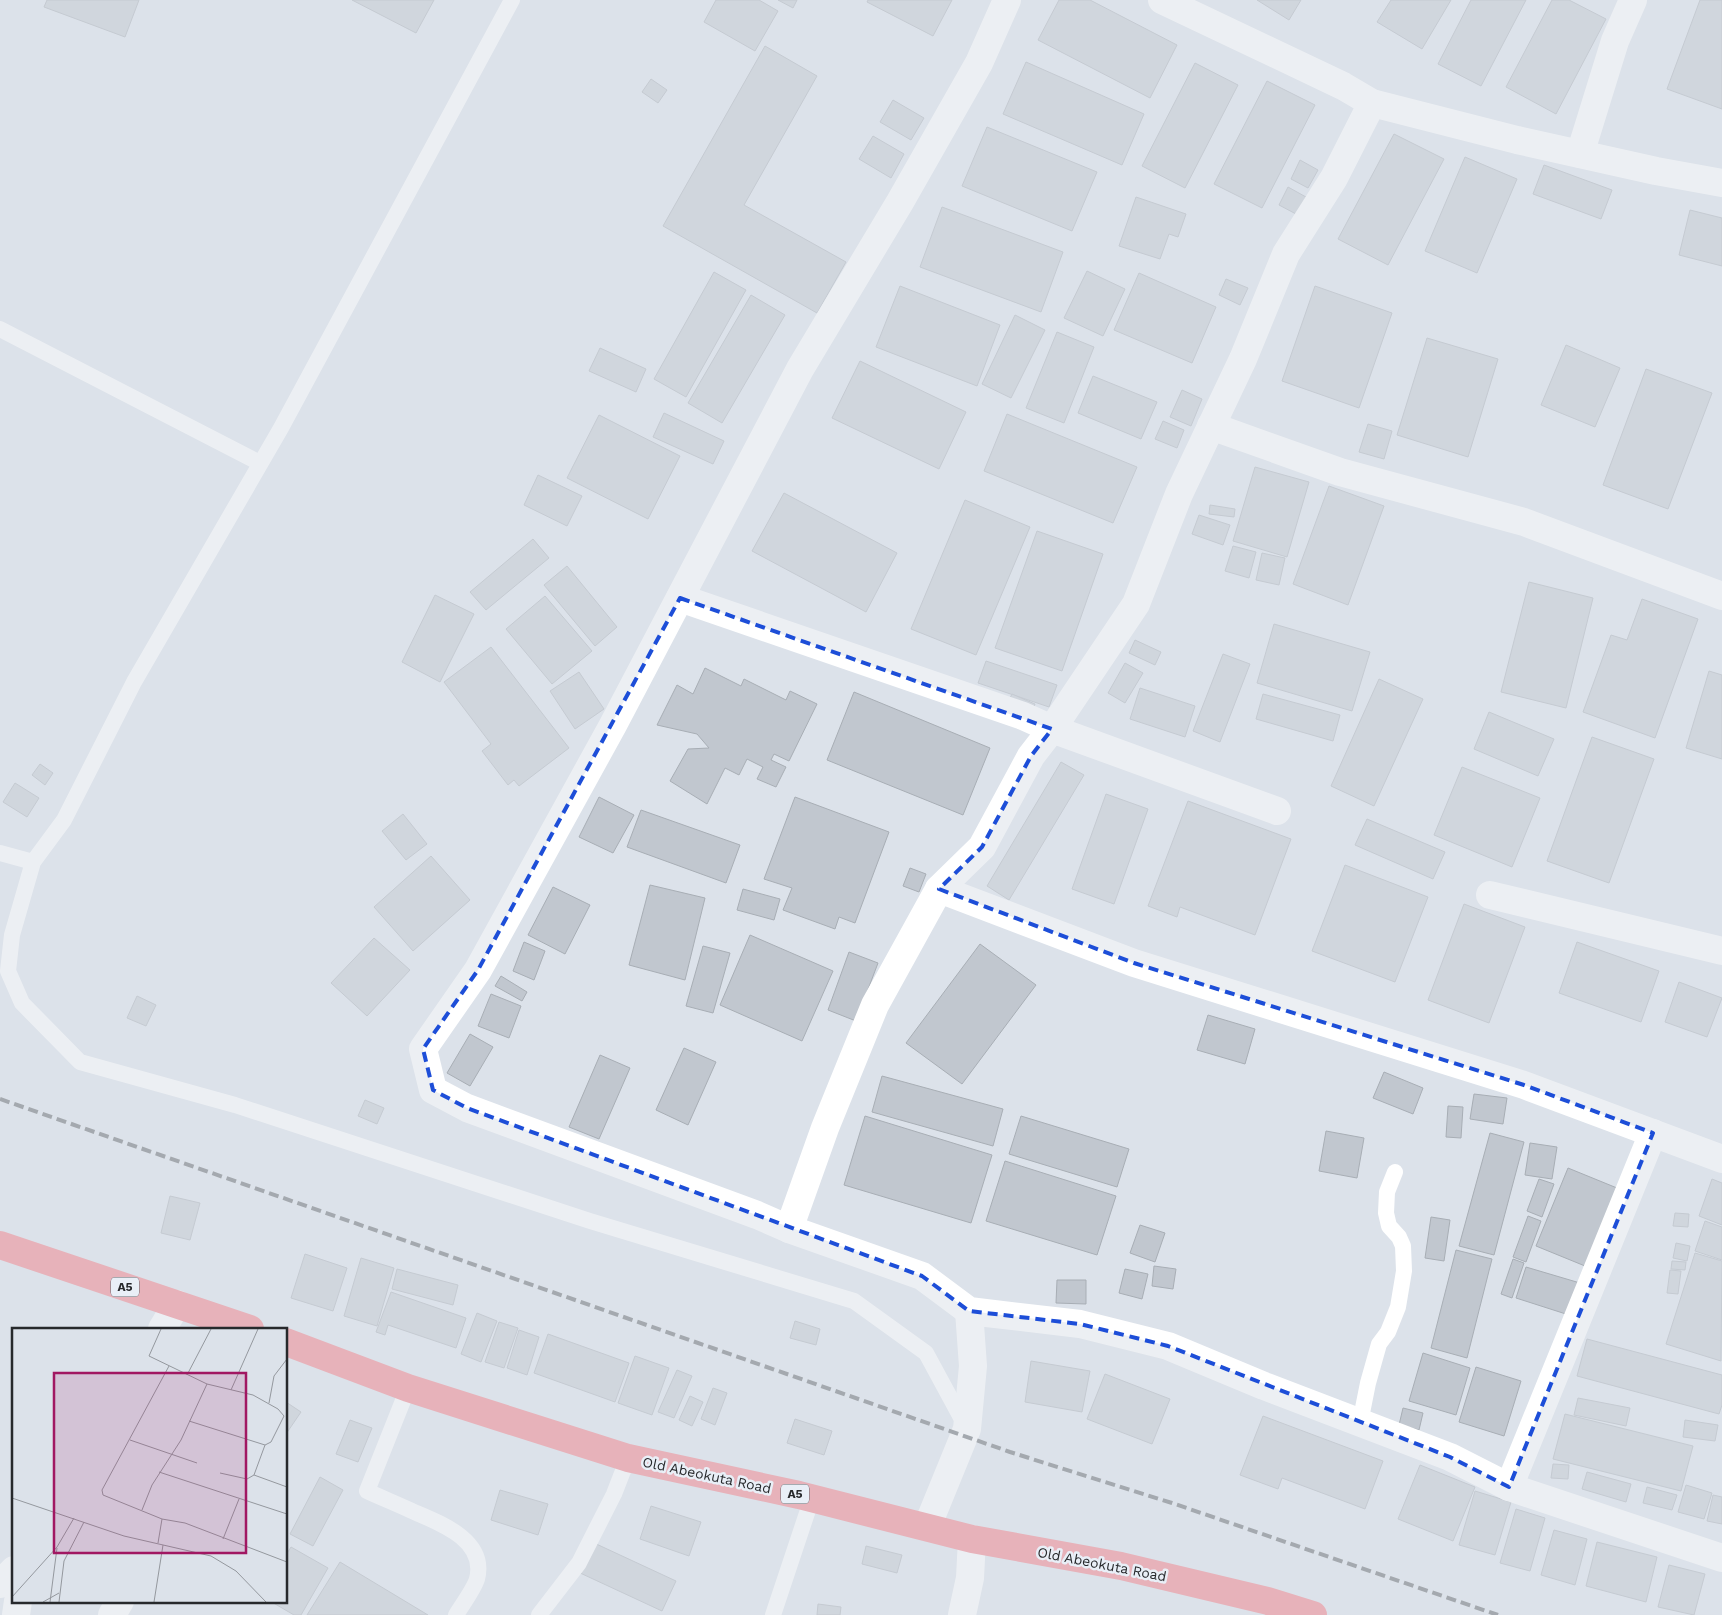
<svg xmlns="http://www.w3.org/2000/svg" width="1722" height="1615" viewBox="0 0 1722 1615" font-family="'Work Sans',sans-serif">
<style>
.building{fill:#c1c7cf;stroke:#a8aeb5}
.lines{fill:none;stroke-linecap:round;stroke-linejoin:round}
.lane{stroke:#fff;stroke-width:16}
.street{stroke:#fff;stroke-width:28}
.highway{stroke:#f37880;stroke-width:28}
.rail{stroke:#606468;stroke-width:4;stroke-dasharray:10 5;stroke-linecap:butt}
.marked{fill:none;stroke:#1d4ed8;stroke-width:4;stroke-dasharray:10 6;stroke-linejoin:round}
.labels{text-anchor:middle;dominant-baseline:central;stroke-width:5;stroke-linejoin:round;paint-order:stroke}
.shield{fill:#e9eff7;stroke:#616469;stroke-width:1}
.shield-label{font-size:12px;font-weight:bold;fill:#27292c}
.street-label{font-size:14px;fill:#27292c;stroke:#e9eff7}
.inset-road{fill:none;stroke:#94989e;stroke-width:1}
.view{fill:#a11762;fill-opacity:0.15;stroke:#a11762;stroke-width:2.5}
.inset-edge{fill:none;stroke:#27292c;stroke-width:2.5}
</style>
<rect width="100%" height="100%" fill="#dce2ea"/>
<g class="building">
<path d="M47,0h92l-14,37 -81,-30z"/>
<path d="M352,0h82l-18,33z"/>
<path d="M716,0h43l19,11 -23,40 -51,-29z"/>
<path d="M778,0h19l-4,8z"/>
<path d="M868,0h84l-19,36 -66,-34z"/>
<path d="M1059,0h31l87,45 -27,53 -112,-58z"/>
<path d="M1257,0h44l-12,20z"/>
<path d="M1391,0h60l-29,49 -45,-27z"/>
<path d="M1471,0h55l-45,86 -43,-22z"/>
<path d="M1552,0h17l37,19 -50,95 -50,-27z"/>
<path d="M1700,0h22v109l-55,-20z"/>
<path d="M765,46l52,30 -73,129 102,57 -29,51 -154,-87z"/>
<path d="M1026,62l118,52 -22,51 -119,-51z"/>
<path d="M1195,63l43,22 -53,103 -43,-22z"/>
<path d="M651,79l16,11 -9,13 -16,-11z"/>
<path d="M1267,81l48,24 -53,103 -48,-24z"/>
<path d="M893,100l31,18 -13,22 -31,-18z"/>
<path d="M987,127l110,45 -25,59 -110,-45z"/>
<path d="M1394,134l50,25 -56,106 -50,-26z"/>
<path d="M873,136l31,18 -13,24 -32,-19z"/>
<path d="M1465,157l52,22 -40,94 -52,-22z"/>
<path d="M1300,160l18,10 -10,18 -17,-9z"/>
<path d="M1544,165l68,25 -11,29 -68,-25z"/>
<path d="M1288,187l18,10 -10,17 -17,-9z"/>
<path d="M1136,197l50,17 -8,23 -9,-3 -9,25 -41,-13z"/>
<path d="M942,207l121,45 -22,60 -121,-45z"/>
<path d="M1690,210l32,8v48l-43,-11z"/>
<path d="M1087,271l38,18 -22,47 -39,-18z"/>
<path d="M714,272l32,18 -60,107 -32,-18z"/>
<path d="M1139,273l77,34 -24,56 -78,-33z"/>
<path d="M1226,279l22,9 -8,17 -21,-10z"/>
<path d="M900,286l100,39 -23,61 -101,-39z"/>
<path d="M1315,286l77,27 -33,95 -77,-27z"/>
<path d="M751,295l34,20 -63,108 -34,-20z"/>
<path d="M1015,315l30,15 -34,68 -29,-14z"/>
<path d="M1057,332l37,15 -30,76 -38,-15z"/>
<path d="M1427,338l71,21 -30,98 -71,-22z"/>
<path d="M1566,345l54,23 -25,59 -54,-22z"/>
<path d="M600,348l46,21 -10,23 -47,-21z"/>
<path d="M860,361l106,51 -27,57 -107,-51z"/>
<path d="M1646,369l66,24 -44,116 -65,-24z"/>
<path d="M1093,376l64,26 -16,37 -63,-26z"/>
<path d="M1182,390l20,9 -11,27 -21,-9z"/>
<path d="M664,413l60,28 -11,23 -60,-27z"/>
<path d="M1007,414l130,53 -24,56 -129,-52z"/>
<path d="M599,415l81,41 -32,63 -81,-41z"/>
<path d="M1163,421l21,9 -7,18 -22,-9z"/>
<path d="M1368,424l24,7 -8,28 -25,-7z"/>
<path d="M1255,467l54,15 -22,75 -54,-16z"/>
<path d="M538,475l44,21 -15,30 -43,-21z"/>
<path d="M1329,486l55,20 -36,99 -55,-21z"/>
<path d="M784,493l113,60 -31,59 -114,-61z"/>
<path d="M965,500l65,27 -54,128 -65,-26z"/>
<path d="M1210,505l25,4 -1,8 -25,-3z"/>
<path d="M1199,515l31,10 -7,20 -31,-11z"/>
<path d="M1037,531l66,23 -41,117 -67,-23z"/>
<path d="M533,539l16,19 -63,52 -16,-18z"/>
<path d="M1233,546l23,6 -7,26 -24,-7z"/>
<path d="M1262,553l23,5 -6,27 -23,-5z"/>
<path d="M567,566l50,61 -22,19 -51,-61z"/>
<path d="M1529,582l64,16 -27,110 -65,-16z"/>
<path d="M435,595l39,19 -34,68 -38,-20z"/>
<path d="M545,596l47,55 -40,33 -46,-55z"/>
<path d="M1642,599l56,20 -43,119 -72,-26 28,-77 16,5z"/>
<path d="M1274,624l96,28 -18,59 -95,-28z"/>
<path d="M1135,640l26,12 -6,13 -26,-12z"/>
<path d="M491,647l78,101 -50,38 -5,-6 -6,5 -26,-34 9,-7 -47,-62z"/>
<path d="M1223,654l27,10 -30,78 -27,-11z"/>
<path d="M986,661l71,24 -8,22 -71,-24z"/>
<path d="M1125,663l18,10 -18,30 -17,-10z"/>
<path d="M705,668l36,18 3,-7 42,21 4,-9 27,13 -28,57 -15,-7 -3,6 15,7 -10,20 -19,-8 6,-12 -16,-8 -8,16 -14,-7 -18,36 -37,-23 18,-32 21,-1 -12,-14 -40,-9 20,-40 16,9z"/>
<path d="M1709,671l13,4v84l-36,-11z"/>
<path d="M579,672l25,37 -29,20 -25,-38z"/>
<path d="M1379,679l44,20 -49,107 -43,-20z"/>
<path d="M1140,688l55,18 -10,31 -55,-18z"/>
<path d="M854,692l136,56 -27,67 -136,-55z"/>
<path d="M1012,694l23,10 -3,8 -24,-10z"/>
<path d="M1263,694l77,21 -7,26 -77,-22z"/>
<path d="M1489,712l65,27 -16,37 -64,-27z"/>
<path d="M1592,737l62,22 -45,124 -62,-22z"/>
<path d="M1061,762l23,13 -75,125 -22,-14z"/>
<path d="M40,764l13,9 -8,12 -13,-10z"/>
<path d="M1462,767l78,31 -28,69 -78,-32z"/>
<path d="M15,783l24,15 -12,19 -24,-15z"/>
<path d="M1106,794l42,15 -34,95 -42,-15z"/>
<path d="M599,797l35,18 -21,38 -34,-16z"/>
<path d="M795,797l94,35 -34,91 -16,-6 -4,12 -52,-19 9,-22 -28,-9z"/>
<path d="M1188,801l103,38 -36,96 -75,-28 -3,10 -29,-11z"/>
<path d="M641,810l99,35 -14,38 -99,-36z"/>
<path d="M403,814l24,30 -21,16 -24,-29z"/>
<path d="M1367,819l78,33 -12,27 -78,-34z"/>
<path d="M431,856l39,44 -57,51 -39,-44z"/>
<path d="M1345,865l83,32 -33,85 -83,-31z"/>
<path d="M910,868l16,6 -7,18 -16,-6z"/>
<path d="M650,885l55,13 -20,82 -56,-15z"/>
<path d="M553,887l37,18 -25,49 -37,-19z"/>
<path d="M743,889l37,10 -6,21 -37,-10z"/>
<path d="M1464,904l61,23 -36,96 -61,-23z"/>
<path d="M750,935l83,36 -31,70 -82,-36z"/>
<path d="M374,938l36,32 -43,46 -36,-33z"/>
<path d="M524,942l21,9 -11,29 -21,-9z"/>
<path d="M1577,942l82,29 -18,51 -82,-29z"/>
<path d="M980,944l56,41 -74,99 -56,-41z"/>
<path d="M703,946l27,7 -17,60 -27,-7z"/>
<path d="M849,952l29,11 -22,58 -28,-11z"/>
<path d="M501,976l26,16 -5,9 -27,-15z"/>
<path d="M1679,982l43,16 -15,39 -42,-15z"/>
<path d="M491,994l30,12 -12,32 -31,-12z"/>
<path d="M137,996l19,9 -10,21 -19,-8z"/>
<path d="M1208,1015l47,14 -10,35 -48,-14z"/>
<path d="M470,1034l23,13 -23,39 -23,-13z"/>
<path d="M684,1048l32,14 -28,63 -32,-15z"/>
<path d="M600,1055l30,13 -31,71 -30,-12z"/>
<path d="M1384,1072l39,16 -10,26 -40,-16z"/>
<path d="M882,1076l121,33 -10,37 -121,-34z"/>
<path d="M1474,1094l33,4 -4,26 -33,-5z"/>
<path d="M365,1100l19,8 -7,16 -19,-8z"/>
<path d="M1448,1106l15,1 -2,31 -15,-1z"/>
<path d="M865,1116l127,39 -21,68 -127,-38z"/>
<path d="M1021,1116l108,33 -12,38 -108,-33z"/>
<path d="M1326,1131l38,7 -7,40 -38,-7z"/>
<path d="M1490,1133l34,9 -30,113 -35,-9z"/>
<path d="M1530,1143l27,4 -5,32 -27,-4z"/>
<path d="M1005,1161l111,35 -19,59 -111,-34z"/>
<path d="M1568,1168l49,20 -32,78 -49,-20z"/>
<path d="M1539,1179l15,5 -12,33 -15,-6z"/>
<path d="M1712,1179l10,4v42l-23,-9z"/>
<path d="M170,1196l30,7 -10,37 -29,-7z"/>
<path d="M1675,1213l14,1 -1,13 -15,-1z"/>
<path d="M1528,1216l13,5 -15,41 -13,-5z"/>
<path d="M1431,1217l19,3 -6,41 -19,-3z"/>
<path d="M1705,1221l17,6v33l-27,-9z"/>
<path d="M1140,1225l25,8 -10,29 -25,-9z"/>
<path d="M1676,1243l14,3 -3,15 -14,-3z"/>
<path d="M1456,1250l36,9 -25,99 -36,-10z"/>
<path d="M1695,1253l27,8 -1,100 -55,-17z"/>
<path d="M305,1254l42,14 -14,43 -42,-13z"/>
<path d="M361,1258l33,10 -17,58 -33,-10z"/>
<path d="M1513,1259l11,4 -12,35 -11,-4z"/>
<path d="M1672,1261l14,1 -1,8 -14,-1z"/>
<path d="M1154,1266l22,3 -3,20 -21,-3z"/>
<path d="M1526,1267l54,16 -11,32 -53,-17z"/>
<path d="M397,1269l61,16 -5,20 -61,-16z"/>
<path d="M1125,1269l23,5 -6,25 -23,-6z"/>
<path d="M1670,1270l11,1 -3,23 -11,-1z"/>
<path d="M1057,1280h29v24l-30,-1z"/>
<path d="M391,1292l75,26 -10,30 -68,-23 -3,10 -9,-3z"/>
<path d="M477,1313l20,8 -16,41 -20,-8z"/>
<path d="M795,1321l25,8 -4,16 -26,-7z"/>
<path d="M499,1322l19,6 -14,40 -19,-6z"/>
<path d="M519,1330l20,7 -12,38 -20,-7z"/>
<path d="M548,1334l81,29 -14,39 -81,-29z"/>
<path d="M1587,1339l135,36v30l-3,9 -142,-38z"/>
<path d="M1423,1353l47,15 -14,47 -47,-14z"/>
<path d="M635,1356l34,12 -17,47 -34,-12z"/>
<path d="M1031,1361l59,10 -8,41 -57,-10z"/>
<path d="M1476,1367l45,14 -17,55 -45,-14z"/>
<path d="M677,1370l15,6 -18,42 -16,-6z"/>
<path d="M1105,1374l65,25 -18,45 -65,-25z"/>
<path d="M713,1388l14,5 -12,32 -14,-6z"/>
<path d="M690,1396l13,6 -11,24 -13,-6z"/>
<path d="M1578,1398l52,10 -4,18 -52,-11z"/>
<path d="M286,1402l15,10 -15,22z"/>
<path d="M1403,1408l20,5 -4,17 -20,-5z"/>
<path d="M1565,1414l128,32 -12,45 -128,-32z"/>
<path d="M1263,1416l120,45 -18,48 -83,-31 -4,11 -38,-14z"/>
<path d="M795,1419l37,12 -8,24 -37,-12z"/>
<path d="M350,1420l22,8 -14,34 -22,-8z"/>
<path d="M1685,1420l33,5 -3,16 -32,-4z"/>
<path d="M1553,1464l16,1 -1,14 -17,-1z"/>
<path d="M1420,1465l55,22 -22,54 -55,-22z"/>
<path d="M1587,1472l44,12 -5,18 -44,-13z"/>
<path d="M320,1477l23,13 -30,56 -23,-12z"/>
<path d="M1686,1485l26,8 -8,26 -26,-7z"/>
<path d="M1647,1487l30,8 -5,15 -29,-7z"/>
<path d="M500,1490l48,14 -10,31 -47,-15z"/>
<path d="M1475,1491l36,11 -16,53 -36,-10z"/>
<path d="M1713,1495l9,2v27l-15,-3z"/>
<path d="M651,1506l50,16 -12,34 -49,-17z"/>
<path d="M1516,1509l29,9 -15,53 -30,-8z"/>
<path d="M1554,1530l33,9 -12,46 -34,-10z"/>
<path d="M592,1542l84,39 -14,30 -84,-39z"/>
<path d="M1597,1542l60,15 -11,45 -60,-16z"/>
<path d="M866,1546l36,9 -5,18 -35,-9z"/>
<path d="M291,1547l37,21 -27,47h-7l-24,-14h16v-46z"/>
<path d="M340,1562l88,53h-121z"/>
<path d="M1669,1565l36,9 -11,41 -36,-8z"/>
<path d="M818,1604l23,3 -1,8h-23z"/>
</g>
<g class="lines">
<g class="lane">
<path d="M512,0l-231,428 -147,254 -70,138 -31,42 -21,73 -4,36 14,32 58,59 155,43 355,116 264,80 72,52 39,72"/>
<path d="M0,329l260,134"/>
<path d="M0,853l33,9"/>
<path d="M408,1388l-41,103c15,7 30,13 45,20 28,12 75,29 65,68 -3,10 -15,26 -21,36"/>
<path d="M1360,1423l8,-40 11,-39 9,-12 10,-25 6,-36 -1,-25 -4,-9 -10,-11 -3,-13 1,-21 8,-20"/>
<path d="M539,1615l40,-52 35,-69 14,-36"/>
<path d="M773,1615l39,-117"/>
</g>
<g class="street">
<path d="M1007,0l-28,63 -79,139 -100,167 -187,356 -135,245 -55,79 10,41 34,18 290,107 32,14 133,47 47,35 111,13 88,22 96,40 186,71 59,30 213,71"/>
<path d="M1162,0l181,86 29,17 145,37 139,31 66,12"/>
<path d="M1580,154l35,-113 18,-41"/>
<path d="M1211,426l129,46 184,50 198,74"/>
<path d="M680,598l343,118 29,13 225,82"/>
<path d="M939,889l195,74 390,122 198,74"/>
<path d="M1490,895l232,56"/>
<path d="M789,1229l36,-101 50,-123 64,-116 43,-42 49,-91 21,-27 84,-125 43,-110 64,-135 43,-105 48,-76 38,-75"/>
<path d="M162,1329l15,-25"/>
<path d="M1509,1487l144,-354"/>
<path d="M927,1527l40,-98 6,-63 -4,-55"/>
<path d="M0,1584l14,-14"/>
<path d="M16,1615l2,-14"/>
<path d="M112,1615l8,-14"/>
<path d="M962,1615l8,-37 2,-39"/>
</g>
<g class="highway">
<path d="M0,1245l250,84"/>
<path d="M286,1342l122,46 220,70 171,37 173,44 149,27 147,35 45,14"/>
</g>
<path class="rail" d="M0,1099l1010,353 162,51 326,112"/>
</g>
<path d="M0 0H1722V1615H0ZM680,598l372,131 -21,27 -49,91 -43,42 195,74 390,122 129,48 -144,354 -59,-30 -282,-111 -88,-22 -111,-13 -47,-35 -455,-168 -34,-18 -10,-41 55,-79z" fill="#dce2ea" fill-opacity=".55" fill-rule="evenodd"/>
<path class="marked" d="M680,598l372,131 -21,27 -49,91 -43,42 195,74 390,122 129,48 -144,354 -59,-30 -282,-111 -88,-22 -111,-13 -47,-35 -455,-168 -34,-18 -10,-41 55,-79z"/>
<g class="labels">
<g class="shield">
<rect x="111" y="1277.5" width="28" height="19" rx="4"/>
<rect x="781" y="1484.5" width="28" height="19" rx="4"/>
</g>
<g class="shield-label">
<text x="125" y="1287">A5</text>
<text x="795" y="1494">A5</text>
</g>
<g class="street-label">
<text transform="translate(707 1475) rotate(12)">Old Abeokuta Road</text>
<text transform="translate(1102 1564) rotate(11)">Old Abeokuta Road</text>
</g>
</g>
<g transform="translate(12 1328)">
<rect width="275" height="275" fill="#dce2ea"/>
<path class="inset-road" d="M149,1l-12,27 58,28 46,11 25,14 6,7 -13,26 -6,3 -76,-24M157,38l-67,124 1,5 59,24 23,4 102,39M175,47l24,-46M219,62l27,-61M257,75l5,-27 13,-17M118,112l67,23M147,144l128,42M208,145l27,6 7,-4 11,-30M242,147l33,12M0,170l112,38 87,20 25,15 30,31M130,182l10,-25 29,-45 26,-56M211,211l16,-40M146,215l4,-24M0,269l45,-50 17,-29M31,274l16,-9M38,274l7,-54M47,274l5,-41 20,-39M142,274l9,-57"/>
<path class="view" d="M42,45h192v180h-192z"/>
<rect width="275" height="275" class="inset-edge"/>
</g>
</svg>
